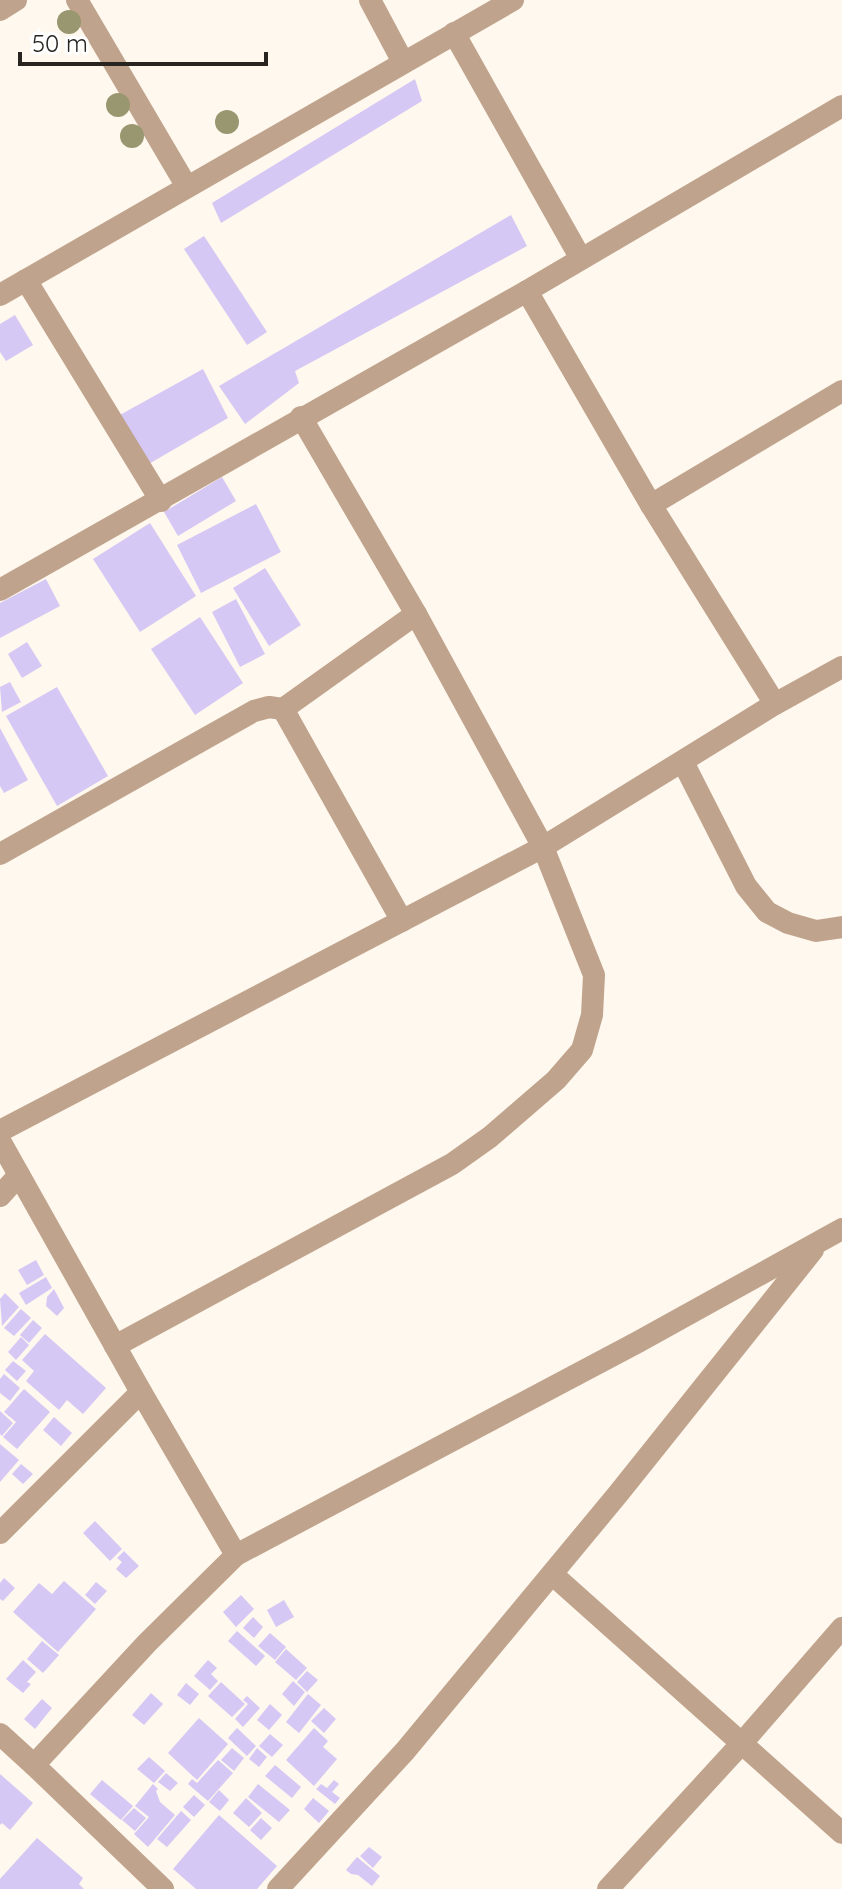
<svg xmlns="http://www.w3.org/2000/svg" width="842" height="1889" viewBox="0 0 842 1889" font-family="Quicksand,sans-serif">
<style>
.building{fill:#d5c8f4}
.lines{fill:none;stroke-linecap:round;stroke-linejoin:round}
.minor{stroke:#c0a38c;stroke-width:22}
.tree{fill:#989770}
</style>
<rect width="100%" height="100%" fill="#fff8ee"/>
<g class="building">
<path d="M415,79l7,22 -201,122 -9,-20z"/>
<path d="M511,215l16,31 -232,125 4,12 -54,41 -26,-38z"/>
<path d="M204,236l63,96 -20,13 -63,-96z"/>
<path d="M15,315l18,30 -27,16 -6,-9v-28z"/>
<path d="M203,369l25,49 -81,47 -29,-49z"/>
<path d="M222,477l14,24 -58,35 -14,-24z"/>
<path d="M256,504l25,48 -80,41 -24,-48z"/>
<path d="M150,523l46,73 -56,36 -47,-73z"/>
<path d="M265,568l36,57 -32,21 -36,-58z"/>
<path d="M46,579l14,27 -60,32v-35z"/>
<path d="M236,599l29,55 -25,13 -28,-55z"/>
<path d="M200,617l43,66 -48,32 -44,-66z"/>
<path d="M27,642l15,24 -20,12 -14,-24z"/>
<path d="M10,682l11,20 -19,10 -2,-25z"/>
<path d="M57,687l51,89 -51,30 -51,-90z"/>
<path d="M0,728l28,52 -24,13 -4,-7z"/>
<path d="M36,1260l8,15 -17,10 -9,-15z"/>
<path d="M46,1277l6,11 -26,17 -7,-12z"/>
<path d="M54,1289l10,19 -7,8 -11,-10 1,-9z"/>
<path d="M5,1293l14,14 -17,19 -2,-27z"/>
<path d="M21,1309l10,9 -17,18 -10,-8z"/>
<path d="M33,1320l9,8 -13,15 -9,-8z"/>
<path d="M45,1334l61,54 -23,26 -16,-14 -8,10 -33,-29 8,-10 -12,-11z"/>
<path d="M21,1337l8,8 -13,15 -8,-8z"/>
<path d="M13,1361l13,10 -9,10 -12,-11z"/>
<path d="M4,1374l16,14 -10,13 -10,-8v-14z"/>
<path d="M24,1389l26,23 -33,37 -14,-12 13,-15 -12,-10z"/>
<path d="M0,1411l13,12 -11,13 -2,-2z"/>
<path d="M54,1417l18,16 -11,13 -18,-16z"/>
<path d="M0,1444l19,16 -19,22z"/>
<path d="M21,1464l12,10 -10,10 -11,-10z"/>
<path d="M95,1521l27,28 -12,12 -27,-28z"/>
<path d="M124,1551l15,15 -13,12 -10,-9 6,-7 -5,-4z"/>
<path d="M4,1578l11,10 -12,13 -3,-2v-16z"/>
<path d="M64,1581l32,28 -38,43 -45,-40 26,-29 13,11z"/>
<path d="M96,1582l11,9 -12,13 -10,-9z"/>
<path d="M241,1595l13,14 -18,18 -13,-15z"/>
<path d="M284,1600l10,17 -18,10 -9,-17z"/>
<path d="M253,1617l10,10 -9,11 -11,-10z"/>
<path d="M237,1631l28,25 -9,10 -28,-25z"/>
<path d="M270,1633l16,14 -11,13 -17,-14z"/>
<path d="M42,1641l17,14 -16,18 -16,-14z"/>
<path d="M286,1649l21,19 -11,12 -21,-18z"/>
<path d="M23,1660l13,12 -9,10 4,2 -8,9 -17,-14z"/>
<path d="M208,1660l9,8 -6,6 7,7 -8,9 -16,-14z"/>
<path d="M307,1671l11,9 -11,12 -10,-10z"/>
<path d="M293,1681l12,11 -11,14 -12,-12z"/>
<path d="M221,1682l24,22 -13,13 -24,-21z"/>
<path d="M186,1683l13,11 -9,11 -13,-10z"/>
<path d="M151,1693l12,11 -19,21 -12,-10z"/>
<path d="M308,1694l13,11 -22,28 -13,-11z"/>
<path d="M247,1696l13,12 -17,19 -8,-8 13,-15 -5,-4z"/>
<path d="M42,1699l10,9 -17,21 -11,-10z"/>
<path d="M270,1704l12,11 -13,15 -12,-10z"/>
<path d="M324,1708l12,11 -12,14 -13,-12z"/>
<path d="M199,1718l29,26 -31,36 -29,-27z"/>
<path d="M237,1728l19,18 -9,10 -19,-18z"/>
<path d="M314,1728l14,13 -5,6 14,12 -23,27 -28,-26z"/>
<path d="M270,1734l13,11 -11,12 -13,-11z"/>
<path d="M232,1748l12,10 -10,13 -13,-11z"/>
<path d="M257,1748l10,9 -8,10 -10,-8z"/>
<path d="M149,1757l16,14 -11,12 -17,-14z"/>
<path d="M218,1760l15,13 -25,28 -20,-17 4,-5 5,4z"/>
<path d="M275,1765l26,22 -9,11 -27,-22z"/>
<path d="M166,1773l12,10 -8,8 -12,-9z"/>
<path d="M0,1774l33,29 -23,27 -8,-7 -2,2z"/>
<path d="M102,1780l31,26 -12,14 -31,-26z"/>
<path d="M334,1780l5,4 -7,8 8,6 -5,6 -19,-15 5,-5 6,4z"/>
<path d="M153,1784l5,5 -2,2 4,11 15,13 -27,32 -14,-13 15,-17 -14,-11z"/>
<path d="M258,1784l32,26 -11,12 -31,-25z"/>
<path d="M219,1790l10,10 -9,11 -11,-9z"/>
<path d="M194,1795l11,10 -11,12 -11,-10z"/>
<path d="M246,1798l16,15 -13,14 -16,-14z"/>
<path d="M313,1798l16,13 -10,12 -15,-14z"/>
<path d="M134,1808l12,10 -11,13 -13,-11z"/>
<path d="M181,1811l10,9 -24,27 -10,-8z"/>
<path d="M219,1815l58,51 -20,23h-61l-23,-20z"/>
<path d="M261,1818l11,10 -11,12 -11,-10z"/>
<path d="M37,1838l46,40 -4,6 5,5h-84v-10z"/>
<path d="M369,1847l13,10 -9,11 -13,-12z"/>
<path d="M357,1857l23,19 -8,10 -14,-11 -7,-1 -5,-4z"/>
</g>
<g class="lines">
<g class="minor">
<path d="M77,0l110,187"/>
<path d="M370,0l33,62"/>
<path d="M0,10l16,-10"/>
<path d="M454,33l127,226"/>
<path d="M26,280l135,221"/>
<path d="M527,291l124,214 124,199"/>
<path d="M0,295l513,-295"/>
<path d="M651,505l191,-114"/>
<path d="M0,590l527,-299 315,-185"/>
<path d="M283,709l119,212"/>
<path d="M683,762l63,124 21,26 21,11 28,8 26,-4"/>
<path d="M0,854l254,-143 15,-4 14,2 133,-95"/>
<path d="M0,1131l543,-284 232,-143 67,-37"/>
<path d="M0,1141l141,251 95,163"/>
<path d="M0,1196l19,-21"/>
<path d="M115,1346l337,-182 38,-27 66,-57 26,-30 10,-35 2,-40 -51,-128 -127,-233 -115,-197"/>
<path d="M0,1533l141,-141"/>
<path d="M552,1574l290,259"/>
<path d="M0,1734l34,31"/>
<path d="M163,1889l-129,-124 113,-122 89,-88 402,-213 204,-113"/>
<path d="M278,1889l127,-138 213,-257 195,-244"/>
<path d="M608,1889l134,-146 100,-115"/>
</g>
</g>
<g class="tree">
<circle cx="69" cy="22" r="12"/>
<circle cx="118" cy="105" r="12"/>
<circle cx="227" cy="122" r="12"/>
<circle cx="132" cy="136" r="12"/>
</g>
<path d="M20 52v12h246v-12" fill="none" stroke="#282520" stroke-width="4"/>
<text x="32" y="52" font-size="24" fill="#282520" stroke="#ffffff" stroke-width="6" paint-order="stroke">50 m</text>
</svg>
